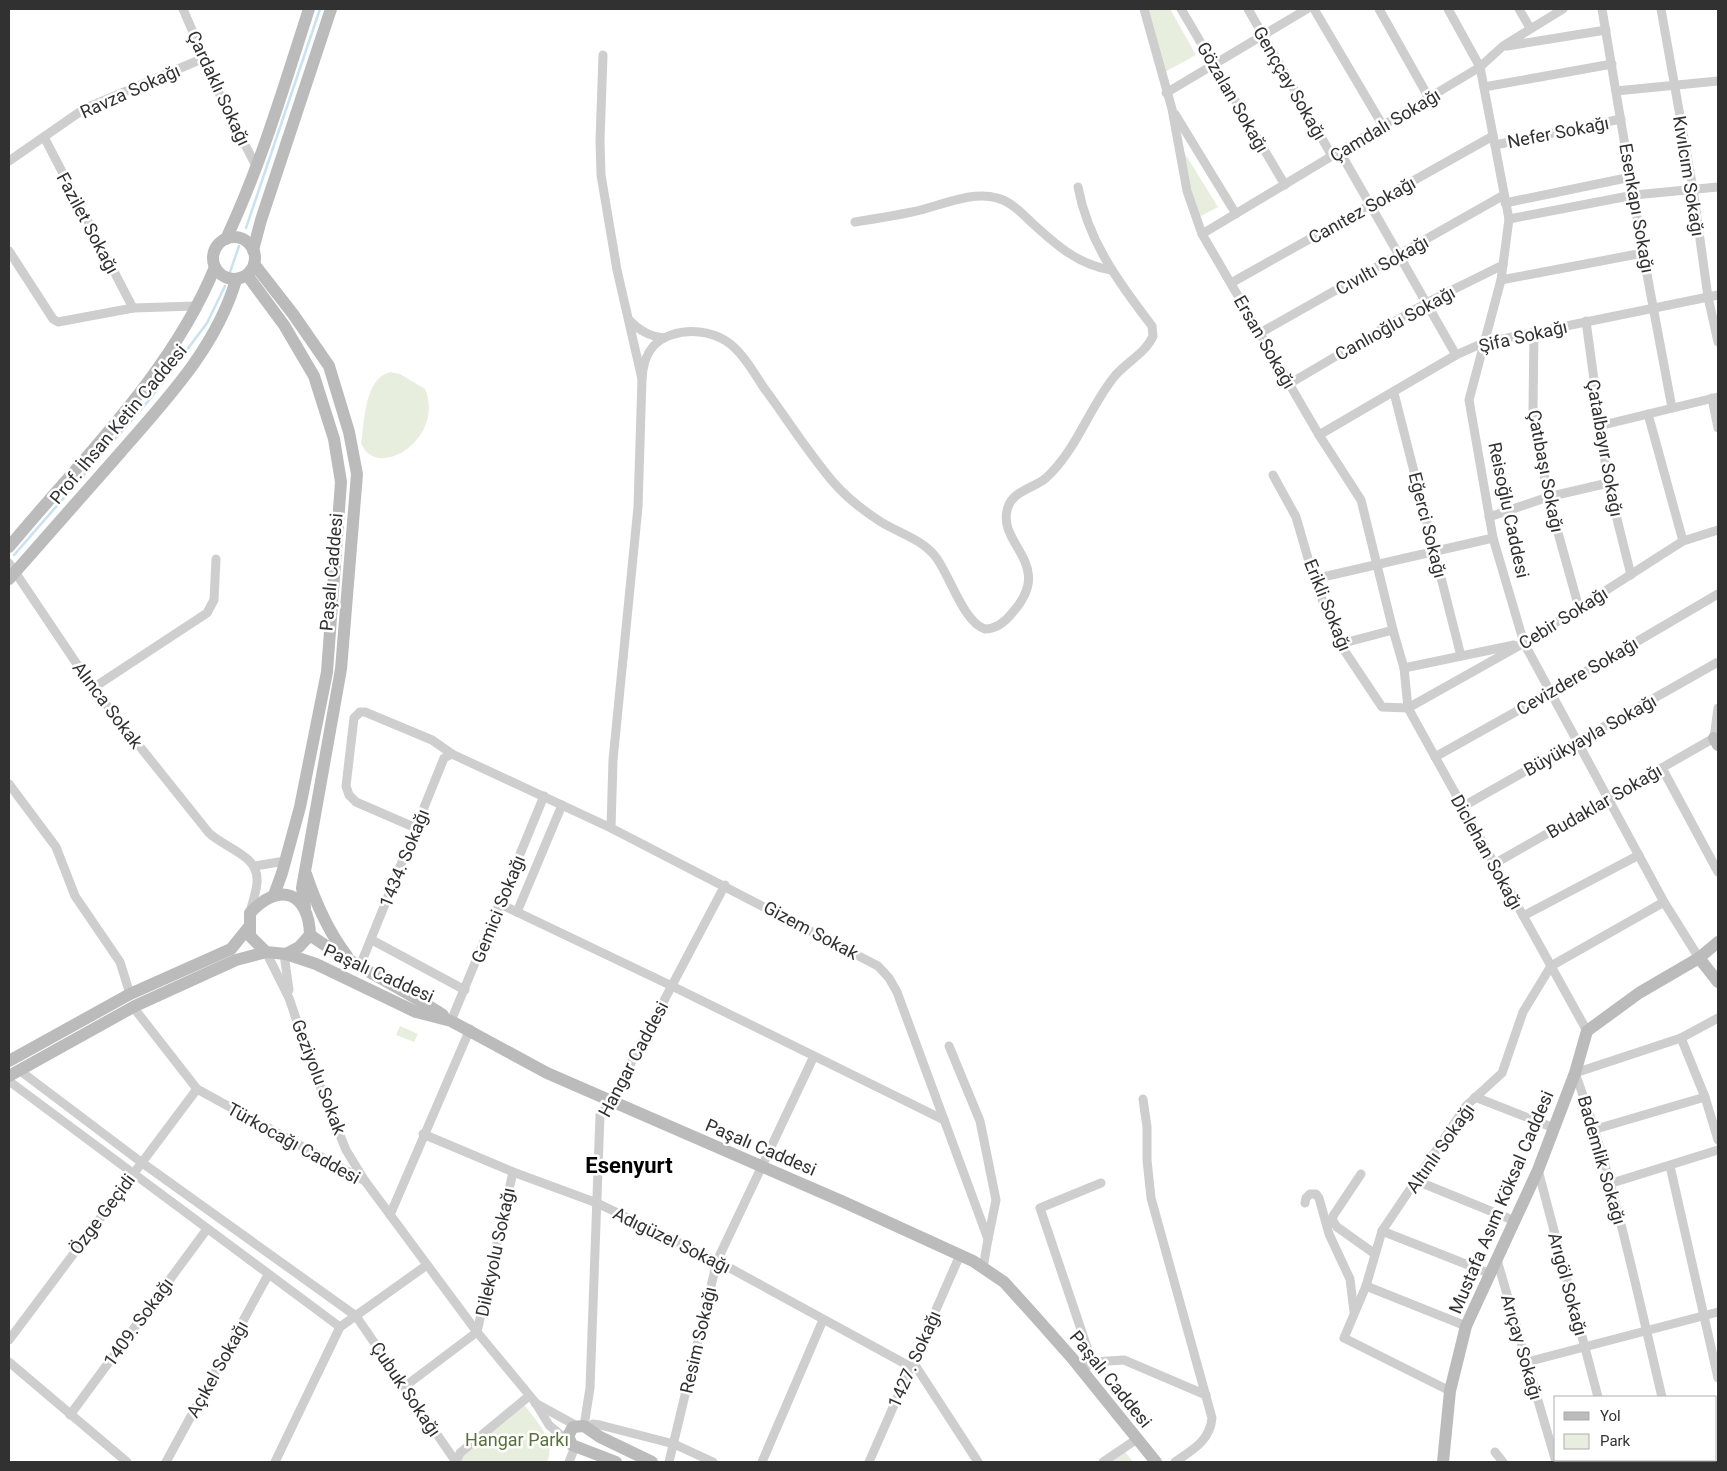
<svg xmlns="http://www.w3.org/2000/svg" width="1727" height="1471" viewBox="0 0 1727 1471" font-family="Roboto,sans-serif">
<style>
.green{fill:#e8eede}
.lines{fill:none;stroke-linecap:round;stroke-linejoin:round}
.stream{stroke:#c9e2ef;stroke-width:2.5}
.street{stroke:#cecece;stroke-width:9}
.secondary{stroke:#bbb;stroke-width:12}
.labels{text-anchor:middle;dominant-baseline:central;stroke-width:5;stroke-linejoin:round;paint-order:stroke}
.street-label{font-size:18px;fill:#313131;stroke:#fff}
.park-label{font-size:18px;fill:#56713a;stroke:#fff}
.district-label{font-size:22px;font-weight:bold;fill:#000;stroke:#fff}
</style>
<rect width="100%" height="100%" fill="#fff"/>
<g class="green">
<path d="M1145,9h25l26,46 -33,18z"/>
<path d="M1174,136l44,71 -17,9 -5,-3z"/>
<path d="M390,372l10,2 25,15c21,50 -49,93 -64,54 4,-22 3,-64 29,-71z"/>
<path d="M400,1026l18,8 -4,8 -18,-7z"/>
<path d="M523,1403c12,17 34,37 24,59h-87l3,-7z"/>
<path d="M1122,1448l11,14h-32z"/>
</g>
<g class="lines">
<g class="stream">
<path d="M246,228l74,-219"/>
<path d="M229,275l10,-29"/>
<path d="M14,555l136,-156 57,-76 18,-37"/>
</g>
<g class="street">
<path d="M183,9l40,93 33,64"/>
<path d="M1144,9l28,100 15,82 15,43 117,201 42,65 32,130 11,38 4,40 179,323"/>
<path d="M1181,9l104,176"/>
<path d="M1248,9l84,147"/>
<path d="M1314,9l69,117"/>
<path d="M1379,9l50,89"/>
<path d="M1448,9l32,58 29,152 -8,61 -32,120 24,138 31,105 140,259 35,56"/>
<path d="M1519,9l11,19"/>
<path d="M1602,9l41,244 29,155"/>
<path d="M1661,9l32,180 15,108 10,45"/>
<path d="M1507,46l99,-16"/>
<path d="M603,55l-3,86 1,34 16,95 25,109 -4,128 -25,253 -2,68"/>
<path d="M1484,87l128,-23"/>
<path d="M1616,91l102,-10"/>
<path d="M1166,93l141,-84"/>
<path d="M1175,114l61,100"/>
<path d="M44,137l89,171"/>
<path d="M1495,145l126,-26"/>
<path d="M1340,152l116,203"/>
<path d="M9,161l75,-52 120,-51"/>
<path d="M1505,203l126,-26"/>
<path d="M1509,219l125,-24 84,-8"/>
<path d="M855,222c19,-3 38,-6 57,-10 26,-5 59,-22 85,-14 13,3 25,15 34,24 24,22 47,43 80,48"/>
<path d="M1202,234l278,-167 23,-21 60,-37"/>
<path d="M9,251l44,68 5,3 75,-14 63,-2"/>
<path d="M1501,280l142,-27"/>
<path d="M1231,283l262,-147"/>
<path d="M629,320c11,11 20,16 35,18"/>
<path d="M1586,321l22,162 23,92"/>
<path d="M1534,332l-1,77 15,88 31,111"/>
<path d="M1260,333l244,-138"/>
<path d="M642,379c1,-20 9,-38 29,-44 18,-6 39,-4 55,6 16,10 28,32 38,47 23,31 45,66 70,95 13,15 30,28 47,39 18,11 40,17 54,34 15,19 28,66 50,73 12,0 21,-8 28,-17 43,-49 -18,-68 -5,-105 5,-16 26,-19 38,-29 30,-27 43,-70 68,-101 11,-14 32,-24 39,-41l-1,-10c-33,-43 -64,-85 -74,-139"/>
<path d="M1289,384l137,-81 77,-38"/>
<path d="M1394,393l67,263"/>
<path d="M1712,398l6,30"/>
<path d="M1648,414l35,127"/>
<path d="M1599,426l119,-29"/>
<path d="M1319,435l137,-80 27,-12 235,-48"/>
<path d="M1273,475l23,42 18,62 26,65 42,63 26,1 116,-65 159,-102 35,-11"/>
<path d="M1489,517l59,-20 60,-14"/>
<path d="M9,563l84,125 116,145c16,15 48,22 48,46 1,10 -5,23 -7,34"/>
<path d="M1314,579l179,-41"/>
<path d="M1340,644l53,-14"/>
<path d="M1404,668l110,-23"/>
<path d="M93,688l114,-75 7,-13 2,-41"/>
<path d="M1435,757l116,-65 167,-98"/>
<path d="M1662,768l56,104"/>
<path d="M9,784l47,63 19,49 45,66 10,32"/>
<path d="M1462,807l256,-145"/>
<path d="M416,828l-60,-26 -7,-7 -3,-9 8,-68 6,-6h5l67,28 20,14 159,74 267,138 11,12 8,14 91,247 -5,29"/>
<path d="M1494,864l220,-126 4,-30"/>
<path d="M255,866l30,-5"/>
<path d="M500,904l172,82 272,134"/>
<path d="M517,912l45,-107"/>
<path d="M1523,916l116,-61"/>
<path d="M372,940l93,50"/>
<path d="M266,952l23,46 25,73 32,79 19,31 112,151 58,70 14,23 21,18"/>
<path d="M284,954l5,36"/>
<path d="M360,966l84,-208 8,-4"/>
<path d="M135,1006l2,6 60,77 168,92"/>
<path d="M451,1021l93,-225"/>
<path d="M1681,1038l24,59 13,43"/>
<path d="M949,1046l31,75 16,79 -8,39"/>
<path d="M21,1069l2,4 118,89 215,154 100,146"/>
<path d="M9,1081l331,246"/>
<path d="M1475,1097l79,31"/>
<path d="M1143,1099l4,28v33l4,38 61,220c-2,23 -20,32 -37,44"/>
<path d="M1596,1129l109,-32"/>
<path d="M423,1134l90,38 84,31 120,58 194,106"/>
<path d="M1670,1166l48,212"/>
<path d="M1538,1170l60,227"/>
<path d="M1361,1174l-28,42v5l4,6 38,27"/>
<path d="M1417,1181l98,40"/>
<path d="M1612,1183l106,-33"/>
<path d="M1305,1203l1,-5 4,-4h6l3,4 10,36 21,45 4,33"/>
<path d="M390,1215l80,-186"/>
<path d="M1382,1231l109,43"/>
<path d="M1497,1260l59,202"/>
<path d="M1366,1286l100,40"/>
<path d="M9,1340l188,-251"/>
<path d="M9,1362l118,100"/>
<path d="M913,1362l65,100"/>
<path d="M1092,1362l32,-2 82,35"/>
<path d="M1527,1362l191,-50"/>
<path d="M1082,1371l10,-9 -52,-154 61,-25"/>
<path d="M404,1387l73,-55 36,-160"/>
<path d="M1450,1391l-106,-53 22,-52 16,-55 84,-125 36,-33 21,-61 28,-46 113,-64"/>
<path d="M1662,1397c-26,-109 -48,-219 -87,-324l106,-35 37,-20"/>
<path d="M535,1403l42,23"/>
<path d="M70,1415l137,-186"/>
<path d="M584,1426l6,-38 10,-273 11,-14 114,-216"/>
<path d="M587,1428l6,-4 7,1 74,19 39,18"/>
<path d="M1495,1452l8,10"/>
<path d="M1614,1460v2"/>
<path d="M1677,1460v2"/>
<path d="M166,1462l102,-187"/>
<path d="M275,1462l65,-135 87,-62"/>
<path d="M456,1462l4,-9 69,-57"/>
<path d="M569,1462l6,-15"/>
<path d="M669,1462l48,-201 97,-205"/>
<path d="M762,1462l61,-142"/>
<path d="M869,1462l91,-207"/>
<path d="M1103,1462l34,-23"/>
</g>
<g class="secondary">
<circle cx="234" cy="258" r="21"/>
<path d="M226,239c35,-74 58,-153 83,-230"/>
<path d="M253,250l8,-30 70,-211"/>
<path d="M254,264l39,50 36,52 20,66 8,42 -16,195 -39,219 3,19"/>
<path d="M247,275l37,50 30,51 20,63 7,43 -14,190 -27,135 -18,66 -8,22"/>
<path d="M9,547c72,-87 163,-174 206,-280"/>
<path d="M9,579c37,-42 74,-84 111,-126 46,-53 96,-105 116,-173"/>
<path d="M1714,738l4,7"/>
<path d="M306,874c10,30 22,57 41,82"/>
<path d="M310,935c42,30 90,52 133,80"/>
<path d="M286,954l30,10 100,48 35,9 96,52 299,130 127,58 31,21 29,32 39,44 84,104"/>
<path d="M1699,958l19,24"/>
<path d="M9,1061l121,-67 101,-45 17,-21"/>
<path d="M9,1076l126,-70 101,-46 30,-8 20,2 13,-7 11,-12c-1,-43 -31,-54 -60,-22v23l16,16"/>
<path d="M616,1462l-44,-17 -4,-9 5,-9 11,-1 16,11 52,25"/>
<path d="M1443,1462l7,-71 16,-65 72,-156 37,-97 12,-42 52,-38 60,-35 19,-16"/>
</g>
</g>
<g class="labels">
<g class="street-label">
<text transform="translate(1290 83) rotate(60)">Genççay Sokağı</text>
<text transform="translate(219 88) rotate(65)">Çardaklı Sokağı</text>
<text transform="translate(130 91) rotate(-24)">Ravza Sokağı</text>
<text transform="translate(1233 97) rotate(60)">Gözalan Sokağı</text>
<text transform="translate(1385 125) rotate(-31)">Çamdalı Sokağı</text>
<text transform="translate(1558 132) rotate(-11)">Nefer Sokağı</text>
<text transform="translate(1689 176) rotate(81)">Kıvılcım Sokağı</text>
<text transform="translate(1637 208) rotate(80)">Esenkapı Sokağı</text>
<text transform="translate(1362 210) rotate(-29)">Canıtez Sokağı</text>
<text transform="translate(88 223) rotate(62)">Fazilet Sokağı</text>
<text transform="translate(1382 265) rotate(-29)">Cıvıltı Sokağı</text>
<text transform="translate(1395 323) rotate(-29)">Canlıoğlu Sokağı</text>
<text transform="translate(1523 336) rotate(-13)">Şifa Sokağı</text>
<text transform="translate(1265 342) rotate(60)">Ersan Sokağı</text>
<text transform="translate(118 424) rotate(-50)">Prof. İhsan Ketin Caddesi</text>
<text transform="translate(1605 448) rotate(80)">Çatalbayır Sokağı</text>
<text transform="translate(1546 471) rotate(79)">Çatıbaşı Sokağı</text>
<text transform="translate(1509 510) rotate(78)">Reisoğlu Caddesi</text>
<text transform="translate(1428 525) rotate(76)">Eğerci Sokağı</text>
<text transform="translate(331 572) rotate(-85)">Paşalı Caddesi</text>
<text transform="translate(1328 605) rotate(68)">Erikli Sokağı</text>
<text transform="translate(1563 618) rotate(-32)">Cebir Sokağı</text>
<text transform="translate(1577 676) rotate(-30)">Cevizdere Sokağı</text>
<text transform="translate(108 705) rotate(53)">Alınca Sokak</text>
<text transform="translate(1590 735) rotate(-29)">Büyükyayla Sokağı</text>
<text transform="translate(1604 801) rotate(-30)">Budaklar Sokağı</text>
<text transform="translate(1487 852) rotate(61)">Diclehan Sokağı</text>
<text transform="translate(404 858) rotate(-68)">1434. Sokağı</text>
<text transform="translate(498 909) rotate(-68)">Gemici Sokağı</text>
<text transform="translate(811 930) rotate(28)">Gizem Sokak</text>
<text transform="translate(379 973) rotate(24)">Paşalı Caddesi</text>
<text transform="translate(633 1059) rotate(-62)">Hangar Caddesi</text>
<text transform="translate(319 1077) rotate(69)">Geziyolu Sokak</text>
<text transform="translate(294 1143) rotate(29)">Türkocağı Caddesi</text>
<text transform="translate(761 1147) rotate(23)">Paşalı Caddesi</text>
<text transform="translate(1440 1148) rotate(-55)">Altınlı Sokağı</text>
<text transform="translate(1602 1160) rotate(74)">Bademlik Sokağı</text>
<text transform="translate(1501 1202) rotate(-67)">Mustafa Asım Köksal Caddesi</text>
<text transform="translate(102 1214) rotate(-53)">Özge Geçidi</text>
<text transform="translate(672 1240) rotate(26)">Adıgüzel Sokağı</text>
<text transform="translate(495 1252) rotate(-78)">Dilekyolu Sokağı</text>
<text transform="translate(1568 1284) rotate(75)">Arıgöl Sokağı</text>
<text transform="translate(138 1322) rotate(-54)">1409. Sokağı</text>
<text transform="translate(698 1340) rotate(-77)">Resim Sokağı</text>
<text transform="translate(1522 1347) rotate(74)">Arıçay Sokağı</text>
<text transform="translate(914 1359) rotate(-66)">1427. Sokağı</text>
<text transform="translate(217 1369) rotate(-61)">Açıkel Sokağı</text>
<text transform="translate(1111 1379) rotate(51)">Paşalı Caddesi</text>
<text transform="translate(406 1389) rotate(56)">Çubuk Sokağı</text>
</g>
<g class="park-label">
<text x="517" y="1439">Hangar Parkı</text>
</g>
<g class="district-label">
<text x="629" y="1165">Esenyurt</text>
</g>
</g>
<rect width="1727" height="1471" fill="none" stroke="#313131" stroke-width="20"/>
<rect x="1554" y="1396" width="162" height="65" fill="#ffffff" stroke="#adadad"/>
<rect x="1564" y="1412" width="25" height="8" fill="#bbbbbb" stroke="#adadad"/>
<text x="1600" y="1421" font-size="15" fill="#313131">Yol</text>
<rect x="1564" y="1434" width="25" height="15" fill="#e8eede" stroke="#adadad"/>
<text x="1600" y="1446" font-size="15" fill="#313131">Park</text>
</svg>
